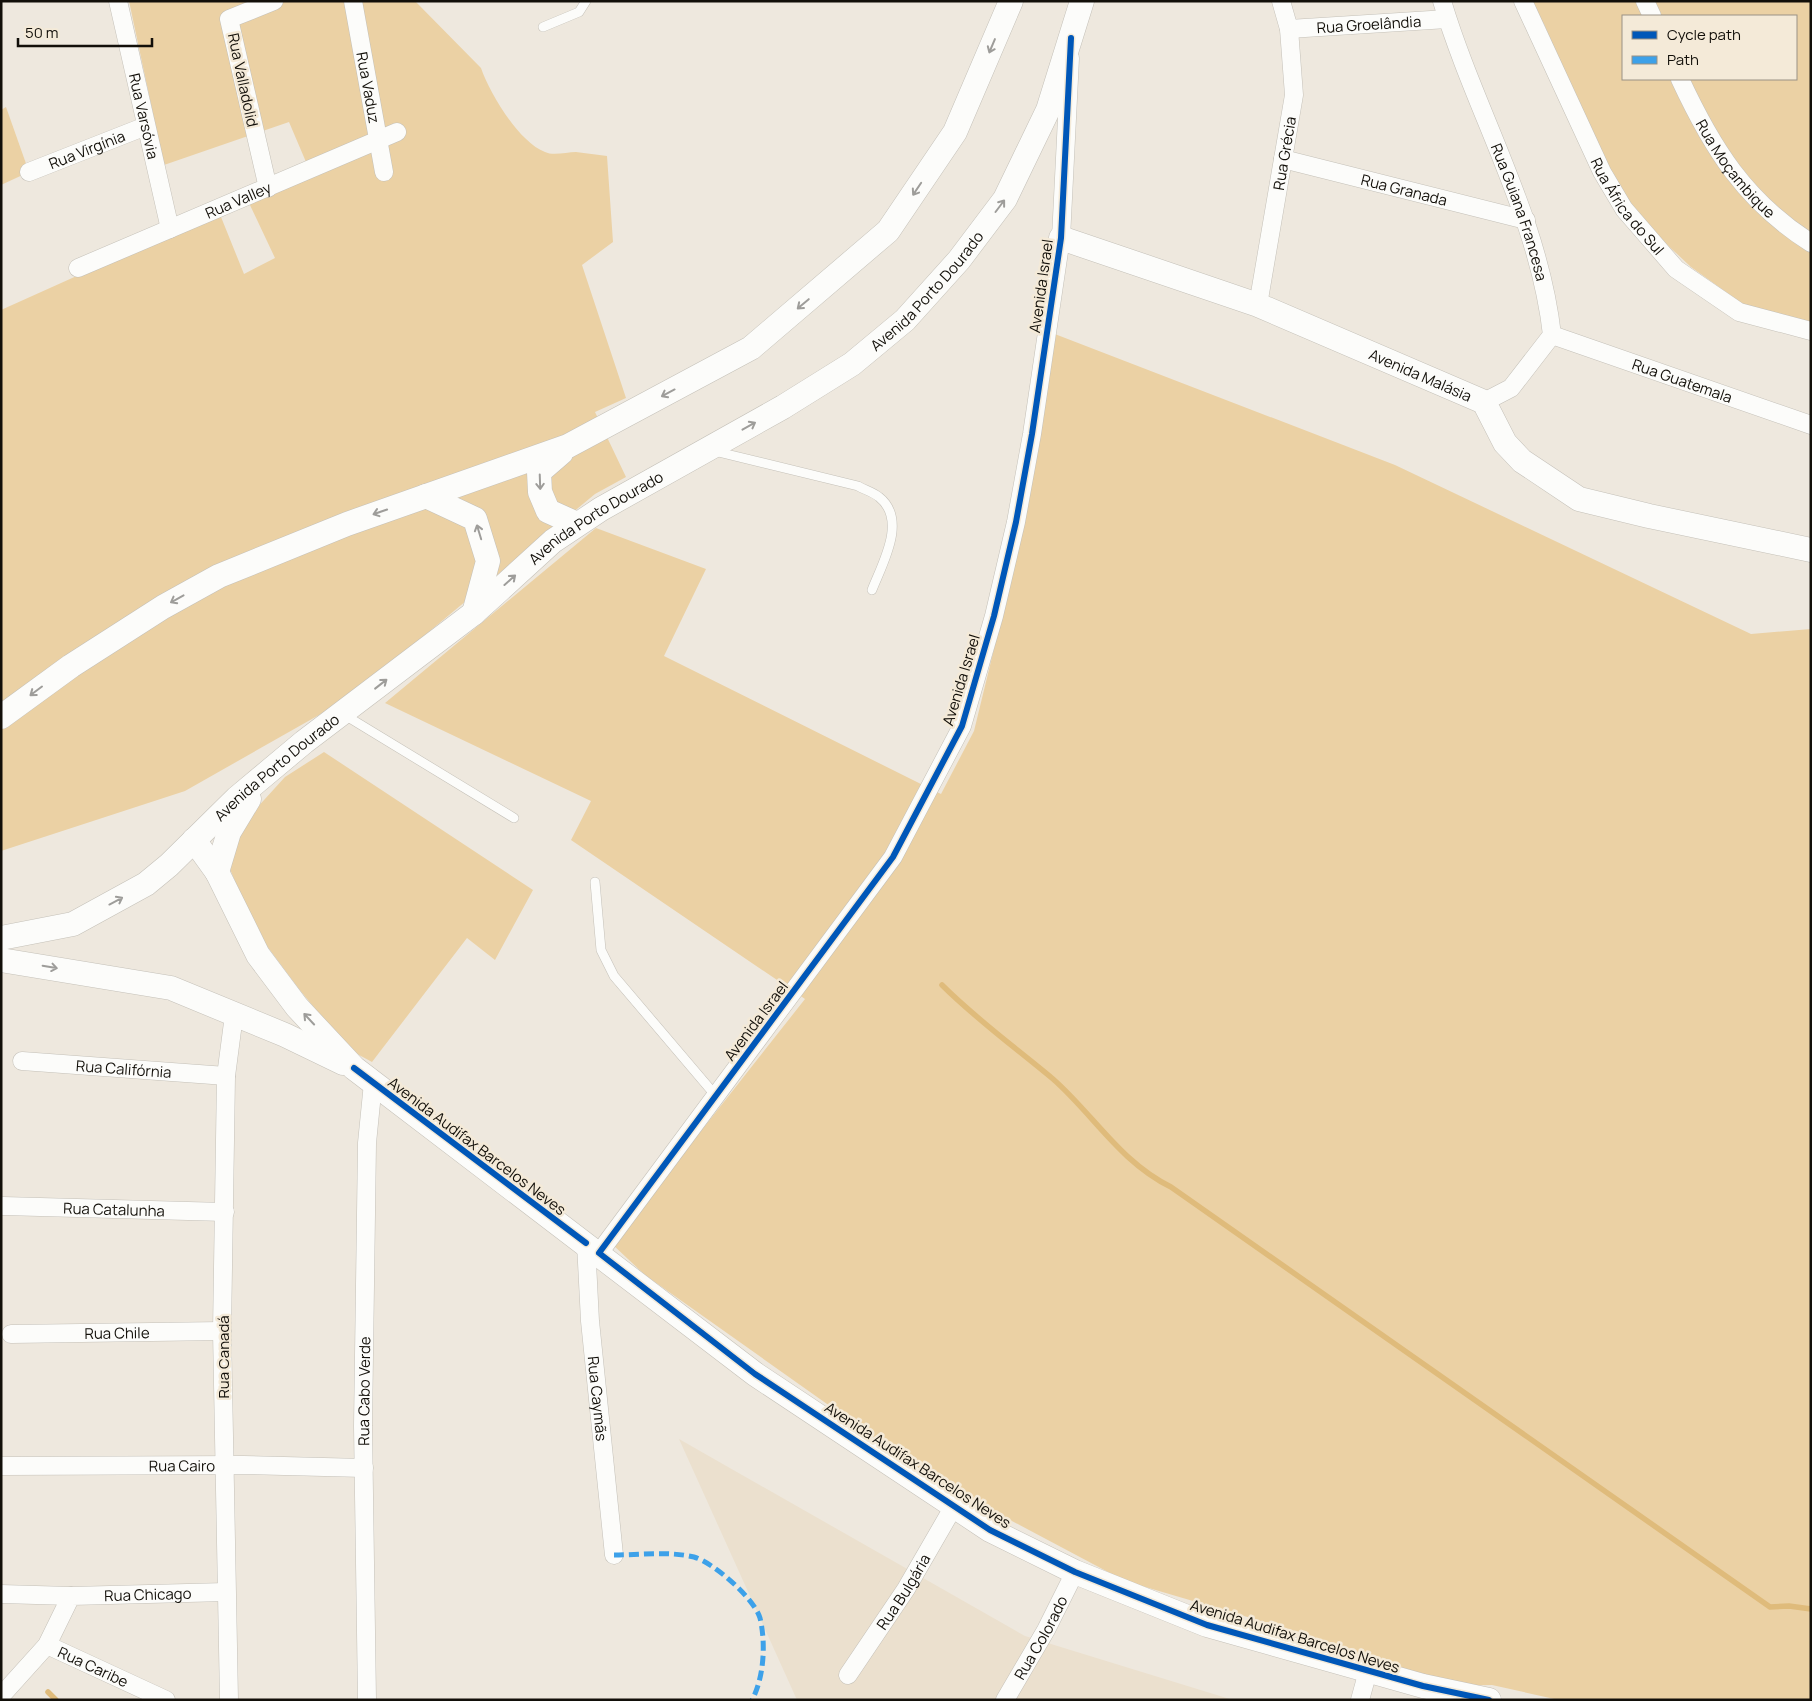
<svg xmlns="http://www.w3.org/2000/svg" width="1812" height="1701" viewBox="0 0 1812 1701" font-family="Manrope,sans-serif">
<style>
.built{fill:#ebe0ce}
.green{fill:#ebd1a4;fill-rule:evenodd}
.lines{fill:none;stroke-linecap:round;stroke-linejoin:round}
.stream{stroke:#dfbb7b;stroke-width:5.5}
.lane-casing{stroke:#c4c0b8;stroke-width:10}
.street-casing{stroke:#c4c0b8;stroke-width:19}
.secondary-casing{stroke:#c4c0b8;stroke-width:25}
.lane{stroke:#fcfcfa;stroke-width:9}
.street{stroke:#fcfcfa;stroke-width:18}
.secondary{stroke:#fcfcfa;stroke-width:24}
.quiet{stroke:#3da1e9;stroke-width:5;stroke-dasharray:10 5;stroke-linecap:butt}
.cycleway-casing{stroke:#f4ead8;stroke-width:9}
.cycleway{stroke:#0057b8;stroke-width:6}
.oneway{stroke:#9e9d9a}
.labels{text-anchor:middle;dominant-baseline:central;stroke-width:5;stroke-linejoin:round;paint-order:stroke}
.street-label{font-size:15px;fill:#120f09;stroke:#f4ead8}
</style>
<rect width="100%" height="100%" fill="#eee8de"/>
<path class="built" d="M679,1439l346,197 208,64h-436z"/>
<g class="green">
<path d="M129,1h286l66,67c9,26 38,74 64,84 8,4 22,0 31,0 10,1 21,3 31,4l6,86 -31,23 44,133 -31,14 31,65 -31,17 -246,204 -164,93 -184,60v-541l218,-98 25,62 31,-16 -26,-55 60,-34 -20,-47 -125,43z"/>
<path d="M1528,1h283v322l-64,-16 -56,-40 -47,-44 -34,-44 -66,-155zM1623,16h173v63h-173z"/>
<path d="M6,107l23,65 -28,13v-75z"/>
<path d="M1047,331l348,134 356,169 60,-5v1071h-252l-67,-15 -69,1 -121,-53 -177,-52 -192,-102 -288,-204 -33,-31 193,-245 -234,-159 20,-39 -206,-98 211,-175 110,41 -42,87 277,138 33,-63 20,-82 21,-97z"/>
<path d="M324,752l209,138 -38,70 -28,-22 -95,124 -24,-13 -49,-60 -44,-59 -25,-61 15,-48 40,-44z"/>
</g>
<g class="lines">
<g class="stream">
<path d="M942,985c35,35 74,63 111,94 40,35 67,83 118,108l599,420 19,-1 22,3"/>
<path d="M48,1692l8,8"/>
</g>
<defs>
<g id="lane">
<path d="M543,27l36,-15 7,-11"/>
<path d="M714,451l144,35c7,4 15,6 21,11 29,23 3,67 -7,93"/>
<path d="M343,714l171,104"/>
<path d="M595,882l6,68 13,26 102,120"/>
</g>
<g id="street">
<path id="s1" d="M118,1l52,228"/>
<path id="s2" d="M353,1l31,171"/>
<path id="s3" d="M1442,1c34,113 97,216 110,334l-41,53 -27,14"/>
<path id="s4" d="M1523,1l79,171 22,37 52,60 63,43 72,19"/>
<path d="M1645,1l7,15"/>
<path id="s5" d="M1289,29l158,-10"/>
<path id="s6" d="M1680,79c32,69 65,122 131,164"/>
<path id="s7" d="M1283,159l243,61"/>
<path id="s8" d="M29,172l117,-46"/>
<path d="M268,188l-39,-169 45,-18"/>
<path id="s9" d="M78,268l319,-136"/>
<path id="s10" d="M1258,305l36,-210 -5,-66 -8,-28"/>
<path id="s11" d="M1552,335l259,90"/>
<path id="s12" d="M22,1061l204,15"/>
<path id="s13" d="M3,1206l222,6"/>
<path id="s14" d="M586,1243l4,78 24,234"/>
<path d="M599,1253l294,-396 69,-131 32,-110 22,-94 16,-88 29,-196 9,-180"/>
<path id="s15" d="M11,1334l211,-3"/>
<path id="s16" d="M1,1466l242,-1 121,3"/>
<path d="M1,1594l70,2"/>
<path id="s17" d="M47,1645l119,55"/>
<path id="s18" d="M848,1675l58,-86 48,-83"/>
<path id="s19" d="M1,1696l46,-51 24,-49 155,-4"/>
<path d="M229,1700l-7,-369 4,-255 8,-61"/>
<path id="s20" d="M367,1700l-4,-274 4,-283 6,-60"/>
<path id="s21" d="M1005,1700l41,-70 29,-58"/>
<path d="M1360,1700l8,-29"/>
</g>
<g id="secondary">
<path id="s22" d="M1061,238l197,67 226,97 21,41 17,18 57,38 70,17 162,34"/>
<path d="M561,453l-22,19 1,20 8,19 29,13"/>
<path d="M426,496l49,23 13,42 -14,52"/>
<path d="M1,717l70,-51 92,-59 56,-31 128,-52 221,-78 183,-98 137,-117 67,-99 56,-131"/>
<path d="M194,840l23,32 41,83 39,52 57,61 401,306 235,156 85,42 132,53 216,61 66,14"/>
<path d="M217,872l12,-40 20,-33"/>
<path id="s23" d="M1,938l72,-14 73,-40 23,-19 68,-67 67,-56 170,-129 79,-72 48,-32 182,-102 69,-43 53,-44 54,-60 46,-61 43,-89 34,-109"/>
<path d="M1,960l170,28 114,47 58,28"/>
</g>
</defs>
<use href="#lane" class="lane-casing"/>
<use href="#street" class="street-casing"/>
<use href="#secondary" class="secondary-casing"/>
<use href="#lane" class="lane"/>
<use href="#street" class="street"/>
<use href="#secondary" class="secondary"/>
<path class="quiet" d="M614,1555c25,0 55,-4 80,2 20,6 60,41 66,61 6,25 4,60 -8,82"/>
<defs>
<g id="cycleway">
<path d="M1071,38l-10,200 -29,196 -16,88 -22,94 -32,110 -69,131 -294,396 156,121 235,156 85,42 132,53 216,61 66,14"/>
<path d="M354,1068l232,175"/>
</g>
</defs>
<use href="#cycleway" class="cycleway-casing"/>
<use href="#cycleway" class="cycleway"/>
</g>
<defs><path id="oneway-shaft" d="M-6 0H5M1.5-3L5.5 0L1.5 3" fill="none" stroke-width="1.6" stroke-linecap="round" stroke-linejoin="round" transform="scale(1.25)"/></defs>
<g class="oneway">
<use href="#oneway-shaft" transform="translate(992 46) rotate(113)"/>
<use href="#oneway-shaft" transform="translate(917 189) rotate(124)"/>
<use href="#oneway-shaft" transform="translate(1000 206) rotate(-53)"/>
<use href="#oneway-shaft" transform="translate(803 304) rotate(140)"/>
<use href="#oneway-shaft" transform="translate(668 393) rotate(152)"/>
<use href="#oneway-shaft" transform="translate(749 426) rotate(-29)"/>
<use href="#oneway-shaft" transform="translate(540 482) rotate(88)"/>
<use href="#oneway-shaft" transform="translate(380 512) rotate(161)"/>
<use href="#oneway-shaft" transform="translate(479 532) rotate(-107)"/>
<use href="#oneway-shaft" transform="translate(510 580) rotate(-42)"/>
<use href="#oneway-shaft" transform="translate(177 599) rotate(151)"/>
<use href="#oneway-shaft" transform="translate(381 684) rotate(-38)"/>
<use href="#oneway-shaft" transform="translate(36 691) rotate(143)"/>
<use href="#oneway-shaft" transform="translate(116 901) rotate(-28)"/>
<use href="#oneway-shaft" transform="translate(50 967) rotate(10)"/>
<use href="#oneway-shaft" transform="translate(309 1019) rotate(-133)"/>
</g>
<g class="labels">
<g class="street-label">
<text stroke="none"><textPath href="#s5" startOffset="80">Rua Groelândia</textPath></text>
<text transform="translate(243 80) rotate(78)">Rua Valladolid</text>
<text stroke="none"><textPath href="#s2" startOffset="88">Rua Vaduz</textPath></text>
<text stroke="none"><textPath href="#s1" startOffset="118">Rua Varsóvia</textPath></text>
<text stroke="none"><textPath href="#s8" startOffset="62">Rua Virgínia</textPath></text>
<text stroke="none"><textPath href="#s10" startOffset="154">Rua Grécia</textPath></text>
<text stroke="none"><textPath href="#s6" startOffset="106">Rua Moçambique</textPath></text>
<text stroke="none"><textPath href="#s7" startOffset="125">Rua Granada</textPath></text>
<text stroke="none"><textPath href="#s9" startOffset="174">Rua Valley</textPath></text>
<text stroke="none"><textPath href="#s4" startOffset="231">Rua África do Sul</textPath></text>
<text stroke="none"><textPath href="#s3" startOffset="225">Rua Guiana Francesa</textPath></text>
<text transform="translate(1041 286) rotate(-82)">Avenida Israel</text>
<text stroke="none"><textPath href="#s23" startOffset="1142">Avenida Porto Dourado</textPath></text>
<text stroke="none"><textPath href="#s22" startOffset="385">Avenida Malásia</textPath></text>
<text stroke="none"><textPath href="#s11" startOffset="138">Rua Guatemala</textPath></text>
<text stroke="none"><textPath href="#s23" startOffset="738">Avenida Porto Dourado</textPath></text>
<text transform="translate(961 680) rotate(-73)">Avenida Israel</text>
<text stroke="none"><textPath href="#s23" startOffset="332">Avenida Porto Dourado</textPath></text>
<text transform="translate(756 1021) rotate(-53)">Avenida Israel</text>
<text stroke="none"><textPath href="#s12" startOffset="102">Rua Califórnia</textPath></text>
<text transform="translate(477 1146) rotate(37)">Avenida Audifax Barcelos Neves</text>
<text stroke="none"><textPath href="#s13" startOffset="111">Rua Catalunha</textPath></text>
<text stroke="none"><textPath href="#s15" startOffset="106">Rua Chile</textPath></text>
<text transform="translate(223 1357) rotate(-90)">Rua Canadá</text>
<text stroke="none"><textPath href="#s20" startOffset="309">Rua Cabo Verde</textPath></text>
<text stroke="none"><textPath href="#s14" startOffset="156">Rua Caymãs</textPath></text>
<text stroke="none"><textPath href="#s16" startOffset="181">Rua Cairo</textPath></text>
<text transform="translate(918 1465) rotate(33)">Avenida Audifax Barcelos Neves</text>
<text stroke="none"><textPath href="#s18" startOffset="100">Rua Bulgária</textPath></text>
<text stroke="none"><textPath href="#s19" startOffset="200">Rua Chicago</textPath></text>
<text stroke="none"><textPath href="#s21" startOffset="72">Rua Colorado</textPath></text>
<text transform="translate(1295 1636) rotate(17)">Avenida Audifax Barcelos Neves</text>
<text stroke="none"><textPath href="#s17" startOffset="51">Rua Caribe</textPath></text>
</g>
</g>
<rect width="1812" height="1701" fill="none" stroke="#120f09" stroke-width="5"/>
<rect x="1622" y="15" width="175" height="65" fill="#f4ead8" stroke="#9a9285"/>
<rect x="1632" y="31" width="25" height="8" fill="#0057b8" stroke="#9a9285"/>
<text x="1667" y="40" font-size="15" fill="#120f09">Cycle path</text>
<rect x="1632" y="56" width="25" height="8" fill="#3da1e9" stroke="#9a9285"/>
<text x="1667" y="65" font-size="15" fill="#120f09">Path</text>
<path d="M18 38v8h134v-8" fill="none" stroke="#120f09" stroke-width="2.5"/>
<text x="25" y="38" font-size="15" fill="#120f09" stroke="#f4ead8" stroke-width="4" paint-order="stroke">50 m</text>
</svg>
